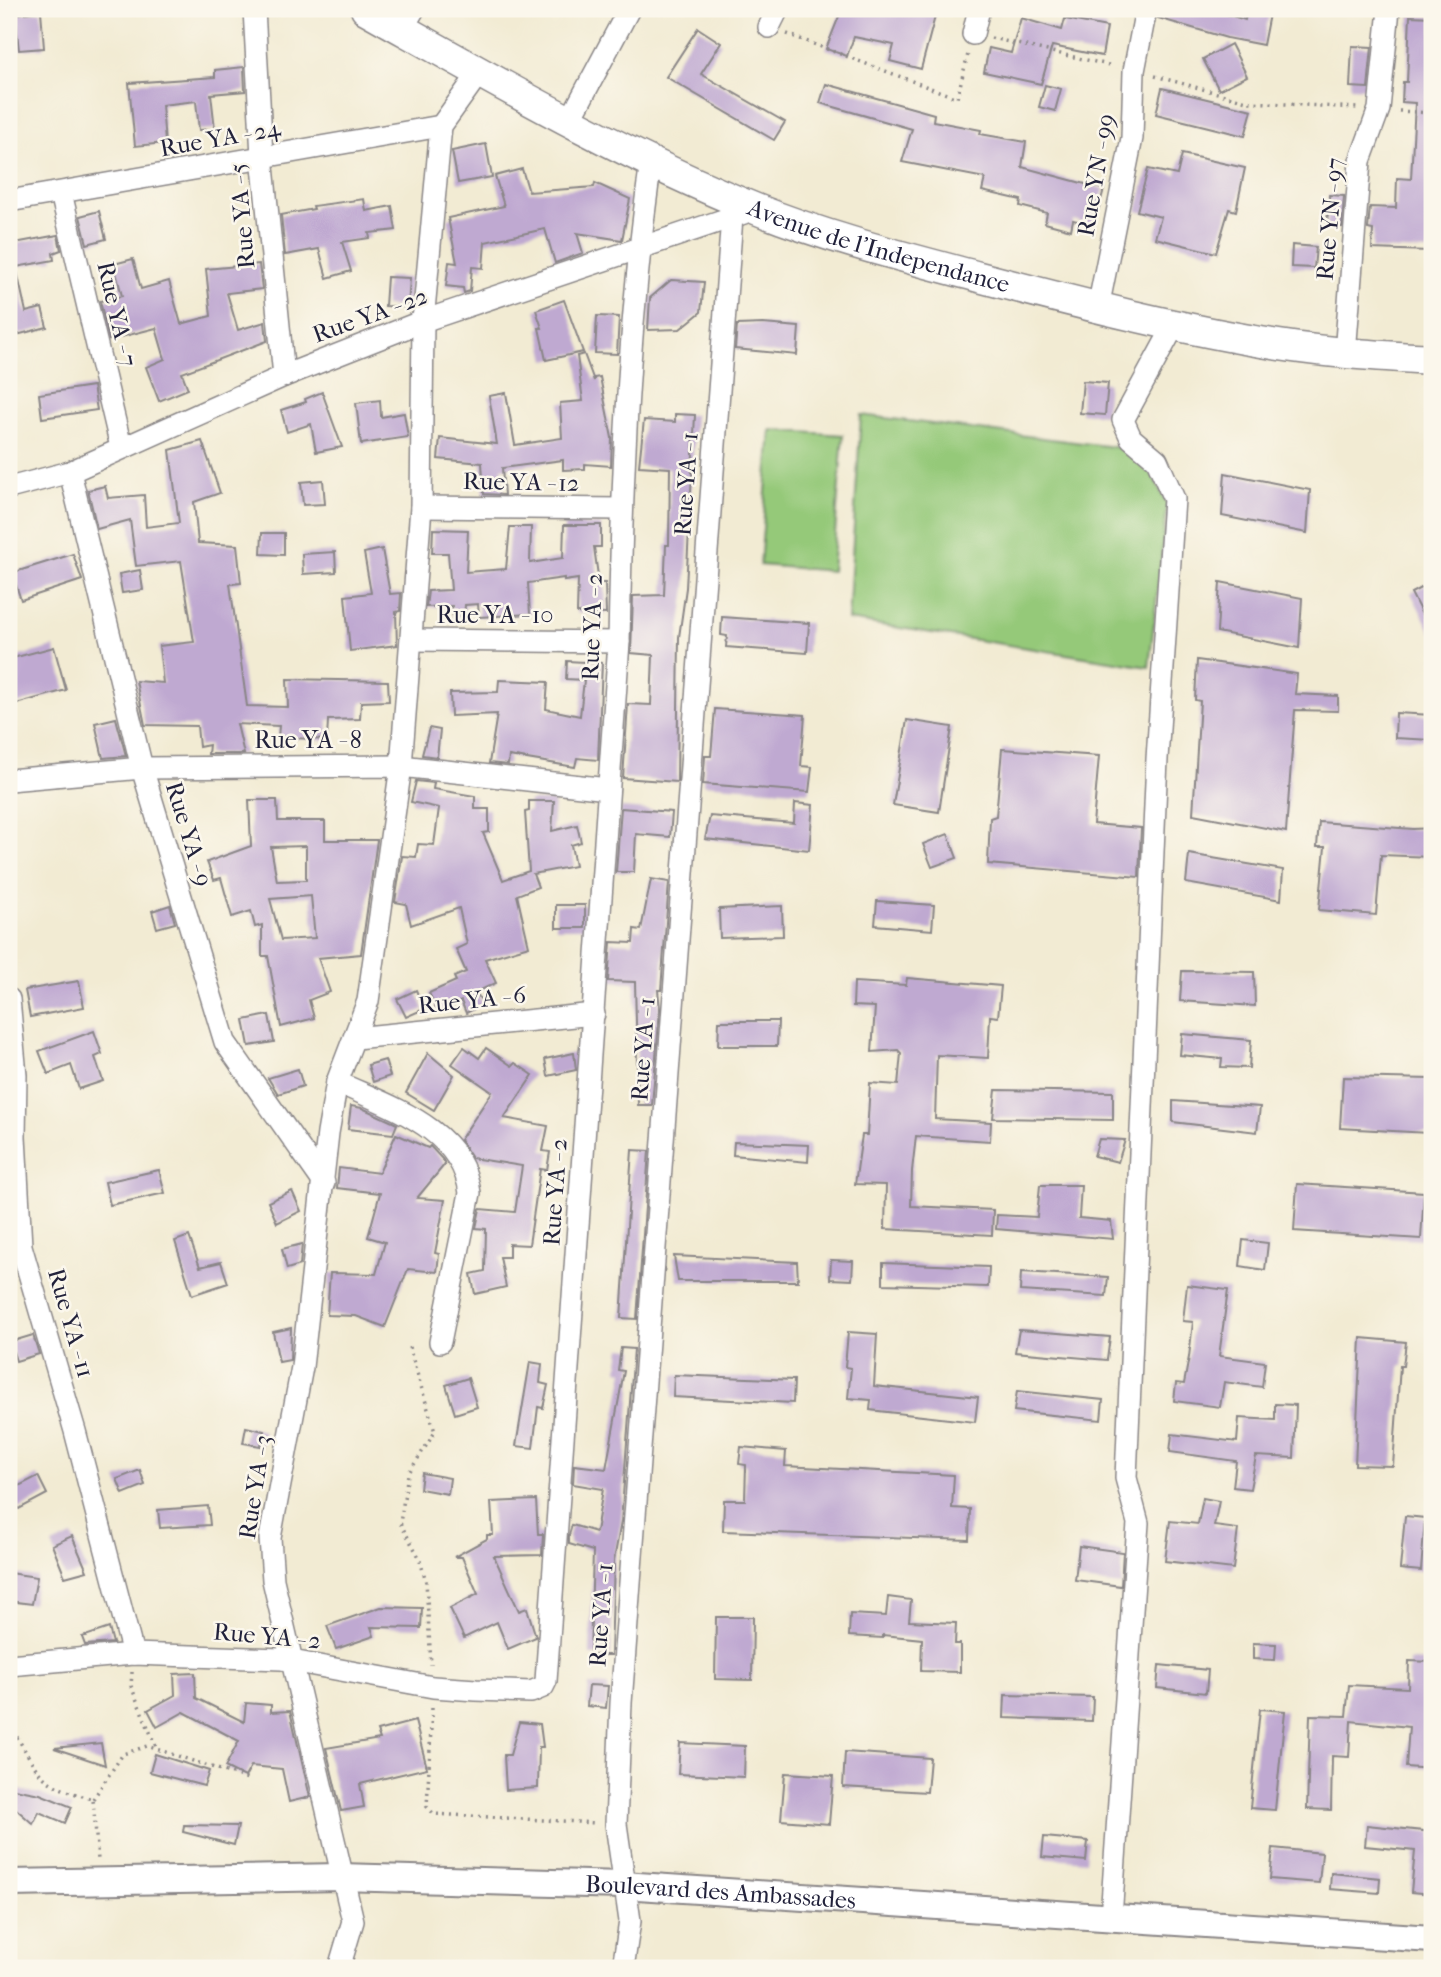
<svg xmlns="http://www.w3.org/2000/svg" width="1441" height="1977" viewBox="0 0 1441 1977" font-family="'IM FELL French Canon',serif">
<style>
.green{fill:#95c979;stroke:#5c765a;stroke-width:2}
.building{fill:#bfa9d1;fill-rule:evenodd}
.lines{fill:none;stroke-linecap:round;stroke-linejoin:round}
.minor-casing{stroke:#8a8687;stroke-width:24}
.major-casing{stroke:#8a8687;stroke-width:30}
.highway-casing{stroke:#8a8687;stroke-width:33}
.path{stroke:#8a8687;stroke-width:3.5;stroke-dasharray:2 5;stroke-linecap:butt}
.minor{stroke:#fff;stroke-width:21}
.major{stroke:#fff;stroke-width:26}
.highway{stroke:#fff;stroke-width:30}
.labels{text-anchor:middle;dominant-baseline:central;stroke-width:5;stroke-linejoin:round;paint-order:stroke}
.street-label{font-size:24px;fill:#22223b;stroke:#fbf7ec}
</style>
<rect width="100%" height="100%" fill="#fbf7ec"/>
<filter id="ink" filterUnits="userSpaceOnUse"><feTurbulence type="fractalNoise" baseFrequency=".0143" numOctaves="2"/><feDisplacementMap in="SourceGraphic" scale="14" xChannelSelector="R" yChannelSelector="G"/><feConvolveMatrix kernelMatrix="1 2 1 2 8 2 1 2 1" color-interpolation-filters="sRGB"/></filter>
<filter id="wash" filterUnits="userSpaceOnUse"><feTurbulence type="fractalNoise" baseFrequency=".00686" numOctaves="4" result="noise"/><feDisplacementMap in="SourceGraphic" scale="28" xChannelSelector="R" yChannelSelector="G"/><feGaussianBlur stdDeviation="1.57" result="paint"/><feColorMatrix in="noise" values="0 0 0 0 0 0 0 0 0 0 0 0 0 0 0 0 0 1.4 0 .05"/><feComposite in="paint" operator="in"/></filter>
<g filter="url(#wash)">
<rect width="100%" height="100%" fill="#f2ebd3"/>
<g class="green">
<path d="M861,415l261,33 26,18 19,38 -18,163 -301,-47z"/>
<path d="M771,430l72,5 -11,136 -72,-6z"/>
</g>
<g id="blocks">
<g class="building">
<path d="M842,9h33l26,5 1,-5h35l-16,60 -31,-8 4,-16 -40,-8 -7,19 -21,-7z"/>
<path d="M1159,9h51l35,11 2,-11h23l-7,36 -36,-7 -69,-20z"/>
<path d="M41,11l3,37 -25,2 -4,-36z"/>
<path d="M1410,16l22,1v185l-3,49 -57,-2 1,-19 -5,-1 2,-22 26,1 1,-30 14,1 4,-76 -13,-1 1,-20h4z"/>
<path d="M1021,18l41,12 3,-11 42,8 -5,29 -50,-10 -11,38 -57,-12 5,-24 22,5z"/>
<path d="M698,28l23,15 -20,31 84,48 -11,18 -108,-63z"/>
<path d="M1231,44l16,32 -28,14 -16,-31z"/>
<path d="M1352,46l20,1 -4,41 -18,-1z"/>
<path d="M244,67l1,24 -34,3 4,35 -16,1 -3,-29 -34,4 3,38 -30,3 -6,-63 86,-6v-7z"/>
<path d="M826,84l108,30 -1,7 48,9 -1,4 46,8 -4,25 82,22 -10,36 -21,-5 -2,10 -26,-7 2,-10 -27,-7 1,-6 -39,-9 3,-13 -83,-16 10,-33 -92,-26z"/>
<path d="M1045,85l16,4 -6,22 -16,-4z"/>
<path d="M1162,88l90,22 -7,26 -89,-22z"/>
<path d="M486,144l6,33 -34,6 -6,-32z"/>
<path d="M1182,154l63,14 -9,43 -7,-2 -13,44 -61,-15 6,-21 -24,-6 11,-42 29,6z"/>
<path d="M522,169l7,23 65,-5 1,-4 35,16 -8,41 -45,-7 6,20 -28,10 -10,-34 -60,13 -2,26 -11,-1 -2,24 -6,2 -1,-5 -17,-2 3,-24 8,1 -9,-45 56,-12 -9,-30z"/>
<path d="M1329,195l15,1 -2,31 -15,-1z"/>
<path d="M364,199l2,12 26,-5 4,24 -27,3 1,5 -28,4 9,29 -24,7 -8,-29 -34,6 -4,-40 33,-6 -1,-3z"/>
<path d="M99,211l7,28 -19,5 -7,-28z"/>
<path d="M58,235l3,15 -8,3 1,7 -38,7 10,45 16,-4 5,19 -38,10v-93z"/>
<path d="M1292,245l24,2 -2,21 -23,-1z"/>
<path d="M133,259l8,30 28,-8 12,43 30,-8 -5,-47 53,-5 3,25 -35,4 11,37 27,-8 2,19 -85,32 6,16 -29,12 -13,-34 19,-8 -9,-31 -47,12 -9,-39 22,-5 -8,-32z"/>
<path d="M387,277l23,1 -2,29 -23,-1z"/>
<path d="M671,280l33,2 -3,30 -21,17 -32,1 2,-32z"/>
<path d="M564,300l19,52 -37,8 -7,-32h3l-6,-18z"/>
<path d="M597,316l22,1 -2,37 -22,-1z"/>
<path d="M763,324l36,3 -2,28 -62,-6 2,-24z"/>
<path d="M584,354l10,27v-3l6,-1 12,61 -1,28 -26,-2v5l-22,1v-10l-61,8 2,27 -20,-1 -2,-31 -44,-4 2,-21 57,6 -8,-48 17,-3 9,52 47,-7 -2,-35 23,-2 -6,-45z"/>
<path d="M1083,381l25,2 -3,32 -25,-2z"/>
<path d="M93,386l4,24 -55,8 -3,-24z"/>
<path d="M322,392l20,55 -26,5 -5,-28 -24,8 -6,-22 25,-8 -1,-3z"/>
<path d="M380,400l1,17 23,-4 4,24 -47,7 -5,-41z"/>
<path d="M675,414l20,1 -9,173 -7,49 -2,145 -54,-4 5,-74 23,1 2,-50 -22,-2 2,-57 31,-1 2,-50h3l1,-77 -31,-2 5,-46 31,2z"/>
<path d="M202,441l18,52 -26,9 4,41 39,2 4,38 -11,1 17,122 41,1 -1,-28 101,2 1,20 -28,1 -1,17 -32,1 -1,20 -49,-3 1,-11 -42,-2 7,30h-36l1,-9 -10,2 -2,-21 -52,-1 -9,-44 27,2 -4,-37 35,-4 -13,-81 -45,5 -6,-46 -33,9 -9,-39 17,-4 3,12 36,-3 2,32 33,-4 -9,-73z"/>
<path d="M1225,473l85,17 -3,43 -85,-17z"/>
<path d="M323,480l2,24 -22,1 -2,-23z"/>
<path d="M564,525h37v22h-7l5,36h6l1,31 -29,-1 1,-34 -14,2v-3l-36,5 2,31 -51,3 -1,-13 -13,1 -1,12h-11l-1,-11 -26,1 2,-16 23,-1 -3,-37h-16l1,-24 35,1 -2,42 40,-3 4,-42h21l-1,36 33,-5z"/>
<path d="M262,533h22v22l-23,-1z"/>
<path d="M382,549l8,45 11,-1 -1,18 -4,1 1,33 -47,6 -5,-55 26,-3 -7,-40z"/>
<path d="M335,552l1,20 -33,2 -1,-20z"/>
<path d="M73,554l9,26 -61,20 -9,-27z"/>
<path d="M140,570l3,20 -21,3 -3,-19z"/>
<path d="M1220,582l82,16 -3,50 -82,-16z"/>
<path d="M1432,582v52l-21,-41z"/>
<path d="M722,617l87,6 -2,30 -81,-6 1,-11 -6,-1z"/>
<path d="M54,647l12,43 -57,16v-47z"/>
<path d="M1197,660l100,14 -2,20 43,2v15l-43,-1 -9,122 -93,-18 7,-113 -5,-1z"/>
<path d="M567,661l35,2 -4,97 -21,-2 -2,9 -66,-11 -1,9 -19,-2 8,-49 -46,2 -1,-23 48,-1 1,-12 49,2 -2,27 34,7 4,-36 -18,-1z"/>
<path d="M715,709l90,6 -4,51 11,1 -3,25 -106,-8 2,-28h6z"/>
<path d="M1396,713l36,2v25l-37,-2z"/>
<path d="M116,718l10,38 -23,2 -8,-35z"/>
<path d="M907,720l45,7 -13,85 -46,-7z"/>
<path d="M429,728l11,2 -3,27 -15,-2z"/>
<path d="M1002,749l97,7 -6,68 48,4 -2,49 -151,-13 2,-46 6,-2z"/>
<path d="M416,781l18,2 -1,6 42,7v13h14v23l-6,1 20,47 26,-9 -4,-59 4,-1v-10h25l-2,30 25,-6 4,17 -10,3 4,21 -42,8 5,13 -21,8 12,51 -44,13 11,24 -20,9 7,12 -17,9 -5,-12 -23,11 -9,-19 27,-12 -2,-4 12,-5 -10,-23 11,-5 -8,-36 -48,17 -5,-21 -11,-2 7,-46 14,1 2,-13 16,1 5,-37 -28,-6z"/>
<path d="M249,800h28l1,21h47v19h52l-16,114 -43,4 12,34 -21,8 5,18 -33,9 -13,-71h-6v-31l-7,2 -4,-16 -19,6 -11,-39 -7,2 -7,-18 44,-16zM306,846v34l-29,1 -6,-34zM311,896l4,42 -34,2 -11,-41z"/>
<path d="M795,803l18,2 -4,45 -104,-11 5,-23 84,7z"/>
<path d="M621,808l51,4 -2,25 -34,-3 -2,38h-18z"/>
<path d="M1319,822l94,7 19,-1v29l-51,-2 -5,60 -57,-5 6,-63h-8z"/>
<path d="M948,834l9,24 -25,9 -9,-23z"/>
<path d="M1189,854l94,16 -2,30 -95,-17z"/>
<path d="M651,879l18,3 -8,108h-3l2,19 -8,96h-14l-3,-123 -27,-1 3,-39 22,1 1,-14 7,1z"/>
<path d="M877,901l57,4 -2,25 -57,-5z"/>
<path d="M170,905l5,18 -18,5 -5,-17z"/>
<rect x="556" y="905" width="29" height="23"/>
<path d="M782,906l1,30 -63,2 -1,-29z"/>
<path d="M1182,971l72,1 1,34 -75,-5z"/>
<path d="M907,978l94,8 -3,31 -8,-1 -2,42 -51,-3 -2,64 56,3 -1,19 -74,-5 -4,35 -1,35 82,4 -1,25 -107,-6 1,-44 -31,-1 7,-49h5l3,-52 28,2 3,-32 -3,-3 -26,2 3,-45 -22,-1 1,-24 52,3z"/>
<path d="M79,981l5,26 -54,10 -5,-27z"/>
<path d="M416,990l8,19 -18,8 -9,-18z"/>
<path d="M269,1015l5,27 -25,4 -5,-26z"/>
<path d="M719,1021h59l-1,25h-59z"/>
<path d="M94,1031l8,23 -7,3 8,24 -24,8 -8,-24 -23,9 -9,-23z"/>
<path d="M1182,1034l69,6 -2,28 -28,-1 1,-8 -42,-4z"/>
<path d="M464,1047l15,11 7,-10 26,18 3,-3 18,12 -29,43 44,8 -5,25 7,1 -3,18 -7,-1 -11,76 -20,-1v13h-9l6,30 -31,7 -4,-20 14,-3 1,-42 -10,-1 4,-19 35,3 7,-46 -50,-8 -12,-18 32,-48 -40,-28z"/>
<path d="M428,1053l26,22 -20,35 -28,-17z"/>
<path d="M574,1053l2,17 -28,6 -3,-17z"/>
<path d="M385,1060l5,16 -17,6 -5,-17z"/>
<path d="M298,1069l5,17 -25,8 -10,-16z"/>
<path d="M1343,1077l88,2 -3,54 -88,-5z"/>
<path d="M996,1090l117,2v28l-120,-2z"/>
<path d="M1173,1101l87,6 -3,25 -84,-10z"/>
<path d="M351,1106l11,2 35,16 -4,10 -45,-5z"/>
<path d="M396,1134l32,14 2,-2 13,14 2,4 -28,34 28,2 -10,53 4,1 -2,18 -29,-3 -23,58 -29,-11 -29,-1 3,-42 46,1 9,-32 -17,-5 12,-44 -43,-5 2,-20 40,5z"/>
<path d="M1099,1139l26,1 -7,22 -24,-6z"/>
<path d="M734,1142l75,3 -1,17 -75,-7z"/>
<path d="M632,1150l17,1 -12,168 -16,-1z"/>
<path d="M159,1170l6,23 -55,12 -5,-23z"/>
<path d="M1297,1184l127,8 -3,47 -127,-8z"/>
<path d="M1040,1185h41l-2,33 32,3 2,18 -117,-10 1,-14 40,2z"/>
<path d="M292,1191l9,20 -24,12 -9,-21z"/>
<path d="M189,1236l11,31 21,-5 7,21 -36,12 -17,-54z"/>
<path d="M1243,1240l25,3 -3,27 -25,-4z"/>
<path d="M302,1244l-2,21 -13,4 -5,-20z"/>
<path d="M674,1256l123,6 1,19h-120z"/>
<path d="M831,1260l22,1 -1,19 -22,-1z"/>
<path d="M883,1263l106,4 -1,20 -105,-3z"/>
<path d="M1021,1272l87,5 -2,19 -86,-5z"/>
<path d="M1187,1285l41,5 -9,66 46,6 -3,25 -38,-5 -4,25 -46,-6 2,-18 8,1 5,-27 4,-35 -10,-1z"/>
<path d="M291,1328l-1,32 -11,2 -6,-30z"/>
<path d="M1019,1330l91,7 -3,23 -92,-8z"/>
<path d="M848,1332l29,2 -3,52 104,11 -3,25 -105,-12 1,-10 -23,-2 3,-30 -6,-1z"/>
<path d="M33,1335l6,19 -23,7 -6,-19z"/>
<path d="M1361,1338l45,4 -3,24h-3l-7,100 -38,-1z"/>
<path d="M621,1348l13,1 -13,173 -7,38 -3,95h-21l3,-104 -24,-7v-9l3,-10 24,7 7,-43 -30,-5 1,-19 32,4 18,-98 -6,-1z"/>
<path d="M530,1362l12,2 -2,19 8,2 -5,23 -5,-1 -5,41 -17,-2z"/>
<path d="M674,1375l120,5 -1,23 -120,-6z"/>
<path d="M468,1378l9,29 -22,7 -9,-29z"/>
<path d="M1017,1391l86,9 -2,20 -87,-9z"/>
<path d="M1275,1404l21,1 -2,53 -38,-2 -6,33 -17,-2 3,-26 -66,-9 2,-18 65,8 2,-24 36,2z"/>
<path d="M246,1427l18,4 -3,15 -18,-3z"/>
<path d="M741,1447l45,4 -1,15 169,9 -2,33 18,1 -1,31 -246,-9 1,-31h21l1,-35 -7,-1z"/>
<path d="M140,1470l5,15 -22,9 -6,-15z"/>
<path d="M422,1473l28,5 -2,16 -28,-5z"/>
<path d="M38,1476l9,18 -28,15 -10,-18z"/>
<path d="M1203,1498l16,3 -5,25 24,3 -5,40 -68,-8 5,-40 28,3z"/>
<path d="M536,1500l2,34h5l-1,21 -48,1 25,55 8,-3 9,29 -28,12 -11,-27 -33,16 -14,-30 28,-14 -16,-37h-8l33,-18v-4h6l-2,-33z"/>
<path d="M208,1506l2,19 -50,3 -2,-18z"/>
<path d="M1405,1516l20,2 -4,53 -21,-2z"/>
<path d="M72,1536l15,35 -22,6 -13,-32z"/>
<path d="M1079,1546l44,6 -2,34 -46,-6z"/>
<path d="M9,1573l28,4 -5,27 -23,-3z"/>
<path d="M888,1597l23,3 -2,21 47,2 -1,21h5v28l-39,-1 1,-32 -39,-4v3l-34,-2 1,-22 36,2z"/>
<path d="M381,1607l41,1 -1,20 -50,-1 3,9 -38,13 -9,-23z"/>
<path d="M716,1617h37l-1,63 -37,-1z"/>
<path d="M109,1628l4,15 -28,2 -3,-8z"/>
<path d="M1253,1643l23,1 -1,16 -22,-1z"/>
<path d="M1409,1661l23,1v107l-26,-2 3,-40 -58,-6 -2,36 -17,-1 -1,54 -24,-1 3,-94 36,1 3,-31 59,3z"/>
<path d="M1159,1665l49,5 -2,23 -49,-5z"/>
<path d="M195,1673l1,25 48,24 2,-19 25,2v7l19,-1 20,86 -21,5 -7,-33 -31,-3 -6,11 -20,-10 14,-26 -55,-29 -27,15 -9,-17 27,-15 -1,-21z"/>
<path d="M589,1685l19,1 -2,22 -19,-2z"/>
<path d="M1005,1695l88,2 -1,24 -88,-3z"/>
<path d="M1260,1709l25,2 -10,99 -25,-2z"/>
<path d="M415,1721l12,47 -67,16 4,23 -23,4 -15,-63 54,-9 -3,-8z"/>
<path d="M519,1722l21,2 3,23h-4l-1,41 -32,2 -2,-35h6z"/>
<path d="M101,1743l4,22 -51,-17z"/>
<path d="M680,1743l65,3 -1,31 -66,-3z"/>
<path d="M845,1752l85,6 -3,34 -84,-5z"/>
<path d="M155,1754l54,17 -5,15 -54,-14z"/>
<path d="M785,1773l48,3 -4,48 -48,-4z"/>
<path d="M9,1788l31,6 32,13 -7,16 -26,-11 -6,12 -18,-16 -6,-1z"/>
<path d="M184,1825l54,1 -4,19 -51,-13z"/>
<path d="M1367,1825l65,7v62l-21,-2 4,-41 -50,-5z"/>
<path d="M1044,1837l44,4 -2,20 -44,-4z"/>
<path d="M1273,1848l49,5 -3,30 -49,-4z"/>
<path d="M1331,1873l49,5 -1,15 -49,-4z"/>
</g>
</g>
</g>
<g filter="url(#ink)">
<use href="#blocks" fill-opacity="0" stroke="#8a8687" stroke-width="2"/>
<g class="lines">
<defs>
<g id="minor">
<path d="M254,9l8,147 22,220"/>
<path d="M769,27l9,-18"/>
<path d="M402,29l12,-20"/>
<path d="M973,34l6,-25"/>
<path d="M569,122l60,-113"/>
<path d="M61,193l60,254"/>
<path d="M9,201l432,-75"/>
<path d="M1098,308l34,-170 2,-67 12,-62"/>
<path d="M1345,354l15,-193 19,-52 10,-100"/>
<path d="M70,472l72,296 83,274 99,141"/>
<path d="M9,488l61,-16 214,-96 139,-55 321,-108"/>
<path d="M421,507l200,2"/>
<path d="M412,640l207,2"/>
<path d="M9,780l133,-12 259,-2 207,23"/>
<path d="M9,999l7,76 -1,62 6,109 54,185 58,223"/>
<path d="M355,1038l239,-24"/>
<path d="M337,1082c53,25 125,46 133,111l-30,149"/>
<path d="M9,1665l124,-11 148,5 152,28 43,3 55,2 12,-5 3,-6 73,-1039c3,-160 9,-321 32,-480"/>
<path d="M1111,1918l27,-395 -12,-45 31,-719 17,-260 -17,-39 -26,-22 -8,-18 52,-96"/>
<path d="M339,1968l14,-47 -80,-341 -3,-42 32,-171 26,-234 9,-51 31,-81 33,-235 20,-259 2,-186 18,-195 38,-53"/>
<path d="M623,1968l7,-47 -14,-97 5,-121 111,-1486"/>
</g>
<g id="major">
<path id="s1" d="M9,1883l331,-6 283,8 809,54"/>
</g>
<g id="highway">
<path id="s2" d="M366,9c127,71 254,145 390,200 72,29 148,48 223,68 99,26 199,52 300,68 51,8 102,11 153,14"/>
</g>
</defs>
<use href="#minor" class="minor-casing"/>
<use href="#major" class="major-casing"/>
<use href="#highway" class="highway-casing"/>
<g class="path">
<path d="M787,34l170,64 11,-44"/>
<path d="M991,38l122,28"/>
<path d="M1155,76l95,26 107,6"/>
<path d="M1399,111l33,2"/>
<path d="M409,1347l26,85 -27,42 -8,49 19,34 7,24 5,84"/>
<path d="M132,1672l-1,14 26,63"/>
<path d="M432,1708l-5,99 7,7 163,9"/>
<path d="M9,1725c33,48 22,57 84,74l5,61"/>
<path d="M93,1799l30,-45 24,-8 101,33"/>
</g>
<use href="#minor" class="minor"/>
<use href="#major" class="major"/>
<use href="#highway" class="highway"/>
</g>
</g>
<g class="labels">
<g class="street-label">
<text transform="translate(220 138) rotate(-10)">Rue YA - 24</text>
<text transform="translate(1096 175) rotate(-80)">Rue YN - 99</text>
<text transform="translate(242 216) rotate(-95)">Rue YA - 5</text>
<text transform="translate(1330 219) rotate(-85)">Rue YN - 97</text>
<text stroke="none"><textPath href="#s2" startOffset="567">Avenue de l'Independance</textPath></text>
<text transform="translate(117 314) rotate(77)">Rue YA - 7</text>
<text transform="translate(370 315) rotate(-20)">Rue YA - 22</text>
<text transform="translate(521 482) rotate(1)">Rue YA - 12</text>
<text transform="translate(686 484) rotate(-86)">Rue YA - 1</text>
<text x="495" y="615">Rue YA - 10</text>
<text transform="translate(592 627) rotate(-88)">Rue YA - 2</text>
<text x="308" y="740">Rue YA - 8</text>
<text transform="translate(189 834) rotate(73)">Rue YA - 9</text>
<text transform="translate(472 1000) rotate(-6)">Rue YA - 6</text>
<text transform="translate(643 1049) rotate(-86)">Rue YA - 1</text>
<text transform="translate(555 1192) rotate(-86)">Rue YA - 2</text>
<text transform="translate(71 1323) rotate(74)">Rue YA - 11</text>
<text transform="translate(255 1487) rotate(-81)">Rue YA - 3</text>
<text transform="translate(601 1615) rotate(-86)">Rue YA - 1</text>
<text transform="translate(267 1636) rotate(5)">Rue YA - 2</text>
<text stroke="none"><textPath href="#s1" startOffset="712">Boulevard des Ambassades</textPath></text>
</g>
</g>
<rect width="1441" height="1977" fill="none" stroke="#fbf7ec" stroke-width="35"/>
</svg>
